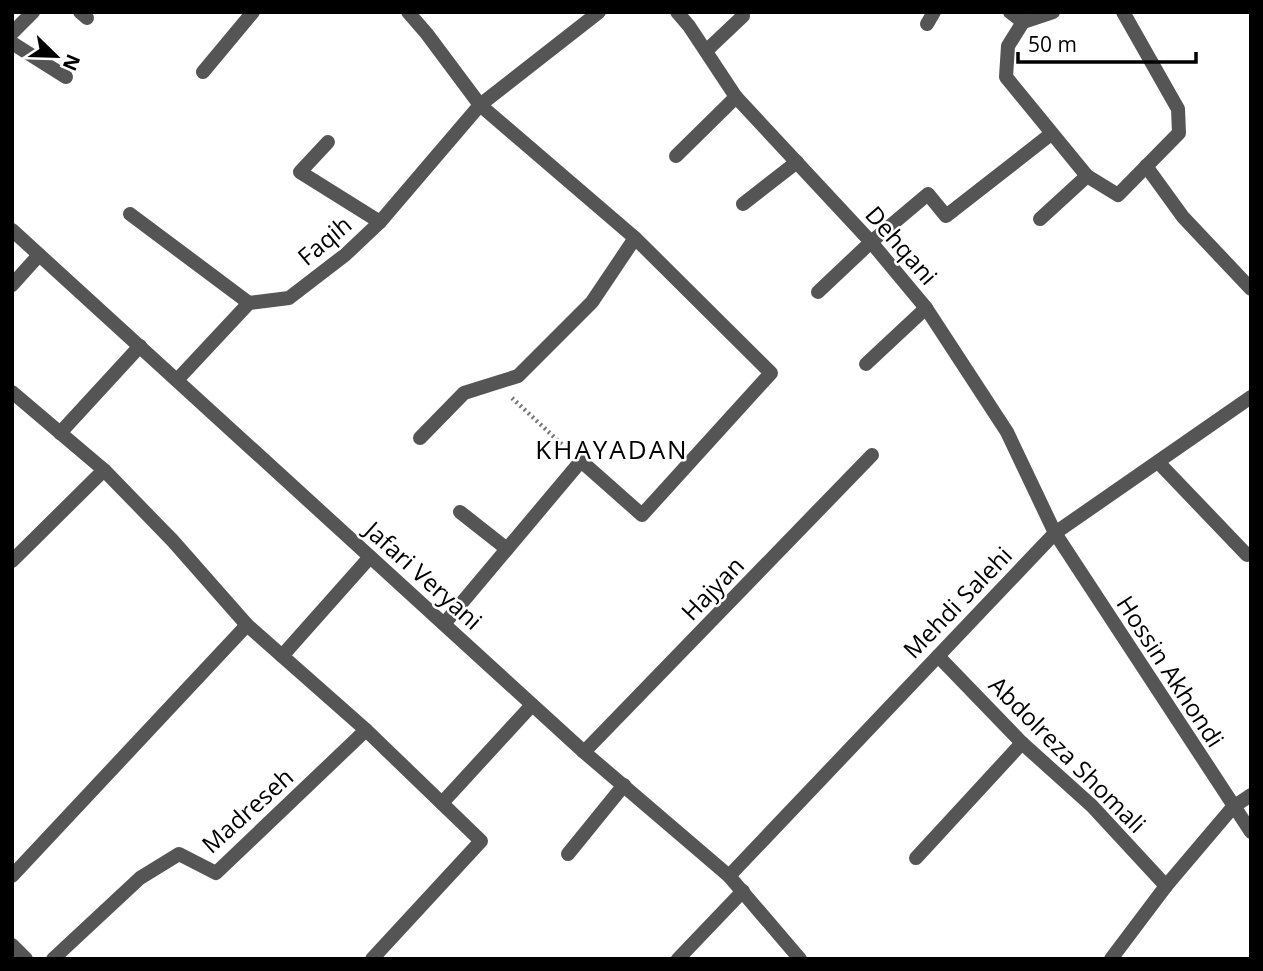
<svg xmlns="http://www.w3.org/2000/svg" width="1263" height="971" viewBox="0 0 1263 971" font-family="'Open Sans',sans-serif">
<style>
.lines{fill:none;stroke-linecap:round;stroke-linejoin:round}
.path{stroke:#777;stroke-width:4.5;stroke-dasharray:2 3.5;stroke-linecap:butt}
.minor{stroke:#555;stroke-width:14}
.labels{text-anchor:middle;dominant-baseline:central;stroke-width:5;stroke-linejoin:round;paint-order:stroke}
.street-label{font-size:24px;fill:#000;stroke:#fff}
.neighbourhood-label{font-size:26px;letter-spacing:2px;fill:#000;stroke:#fff}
</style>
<rect width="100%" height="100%" fill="#fff"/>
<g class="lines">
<path class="path" d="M512,398l55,51"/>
<g class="minor">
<path d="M80,12l7,6"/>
<path d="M408,12l19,22 53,71 155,133 136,135 -129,142 -61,-54 -137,163"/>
<path d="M677,12l12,14 47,71 135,145 55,66 81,124 48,101 196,299"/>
<path d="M1010,12l13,10"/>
<path d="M1023,22l-15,24 -2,31 81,99 31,19 61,-62 -1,-24 -55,-97"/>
<path d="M1023,22l30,-10"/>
<path d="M927,24l7,-12"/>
<path d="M12,33l21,-21"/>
<path d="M12,43l54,34"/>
<path d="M706,51l37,-35"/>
<path d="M203,72l50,-60"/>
<path d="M328,142l-28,30 80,50"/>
<path d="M676,156l60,-59"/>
<path d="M1146,166l37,51 68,72"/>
<path d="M743,204l54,-42"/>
<path d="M130,214l119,89"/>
<path d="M1040,219l47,-43"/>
<path d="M12,230l572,522 145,124 71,83"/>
<path d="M12,285l27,-30"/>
<path d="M818,292l53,-50 57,-48 18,22 105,-82"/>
<path d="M866,364l60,-56"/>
<path d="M177,380l72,-77 40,-5 56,-43 35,-33 100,-117 119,-93"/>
<path d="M12,392l92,78 69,71 74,84 119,105 115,111 -109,118"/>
<path d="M60,433l80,-87"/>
<path d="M420,438l44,-45 54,-17 74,-74 43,-64"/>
<path d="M1158,462l89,93"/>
<path d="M460,512l47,37"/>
<path d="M12,561l92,-91"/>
<path d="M282,656l88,-99"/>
<path d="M938,656l84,87 70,63 74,80"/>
<path d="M584,752l288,-297"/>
<path d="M442,803l90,-98"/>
<path d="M568,854l56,-69"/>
<path d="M916,858l106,-115"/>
<path d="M12,876l235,-251"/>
<path d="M729,876l326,-343 196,-136"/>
<path d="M12,945l14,14"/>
<path d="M53,959l87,-81 39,-24 37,19 150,-143"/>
<path d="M678,959l65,-68"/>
<path d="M1111,959l55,-73 67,-79 18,-12"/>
</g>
</g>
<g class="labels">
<g class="street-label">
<text transform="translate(324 240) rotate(-40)">Faqih</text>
<text transform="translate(902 245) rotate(49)">Dehqani</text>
<text transform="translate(424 575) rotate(42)">Jafari Veryani</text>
<text transform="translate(712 588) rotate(-46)">Hajyan</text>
<text transform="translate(957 602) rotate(-46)">Mehdi Salehi</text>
<text transform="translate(1171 671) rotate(57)">Hossin Akhondi</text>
<text transform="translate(1068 754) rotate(45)">Abdolreza Shomali</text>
<text transform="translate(247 810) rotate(-42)">Madreseh</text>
</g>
<g class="neighbourhood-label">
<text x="612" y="449">KHAYADAN</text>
</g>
</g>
<rect width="1263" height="971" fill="none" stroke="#000000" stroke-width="28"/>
<g transform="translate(56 56) rotate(113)" stroke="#ffffff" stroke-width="5" paint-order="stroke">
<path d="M0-5L12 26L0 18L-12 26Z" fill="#000000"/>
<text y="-10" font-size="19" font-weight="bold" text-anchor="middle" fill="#000000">N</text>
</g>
<path d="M1018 52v10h178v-10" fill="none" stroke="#000000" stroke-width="3.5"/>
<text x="1028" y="52" font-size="21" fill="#000000" stroke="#ffffff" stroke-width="5" paint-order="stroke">50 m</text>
</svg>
